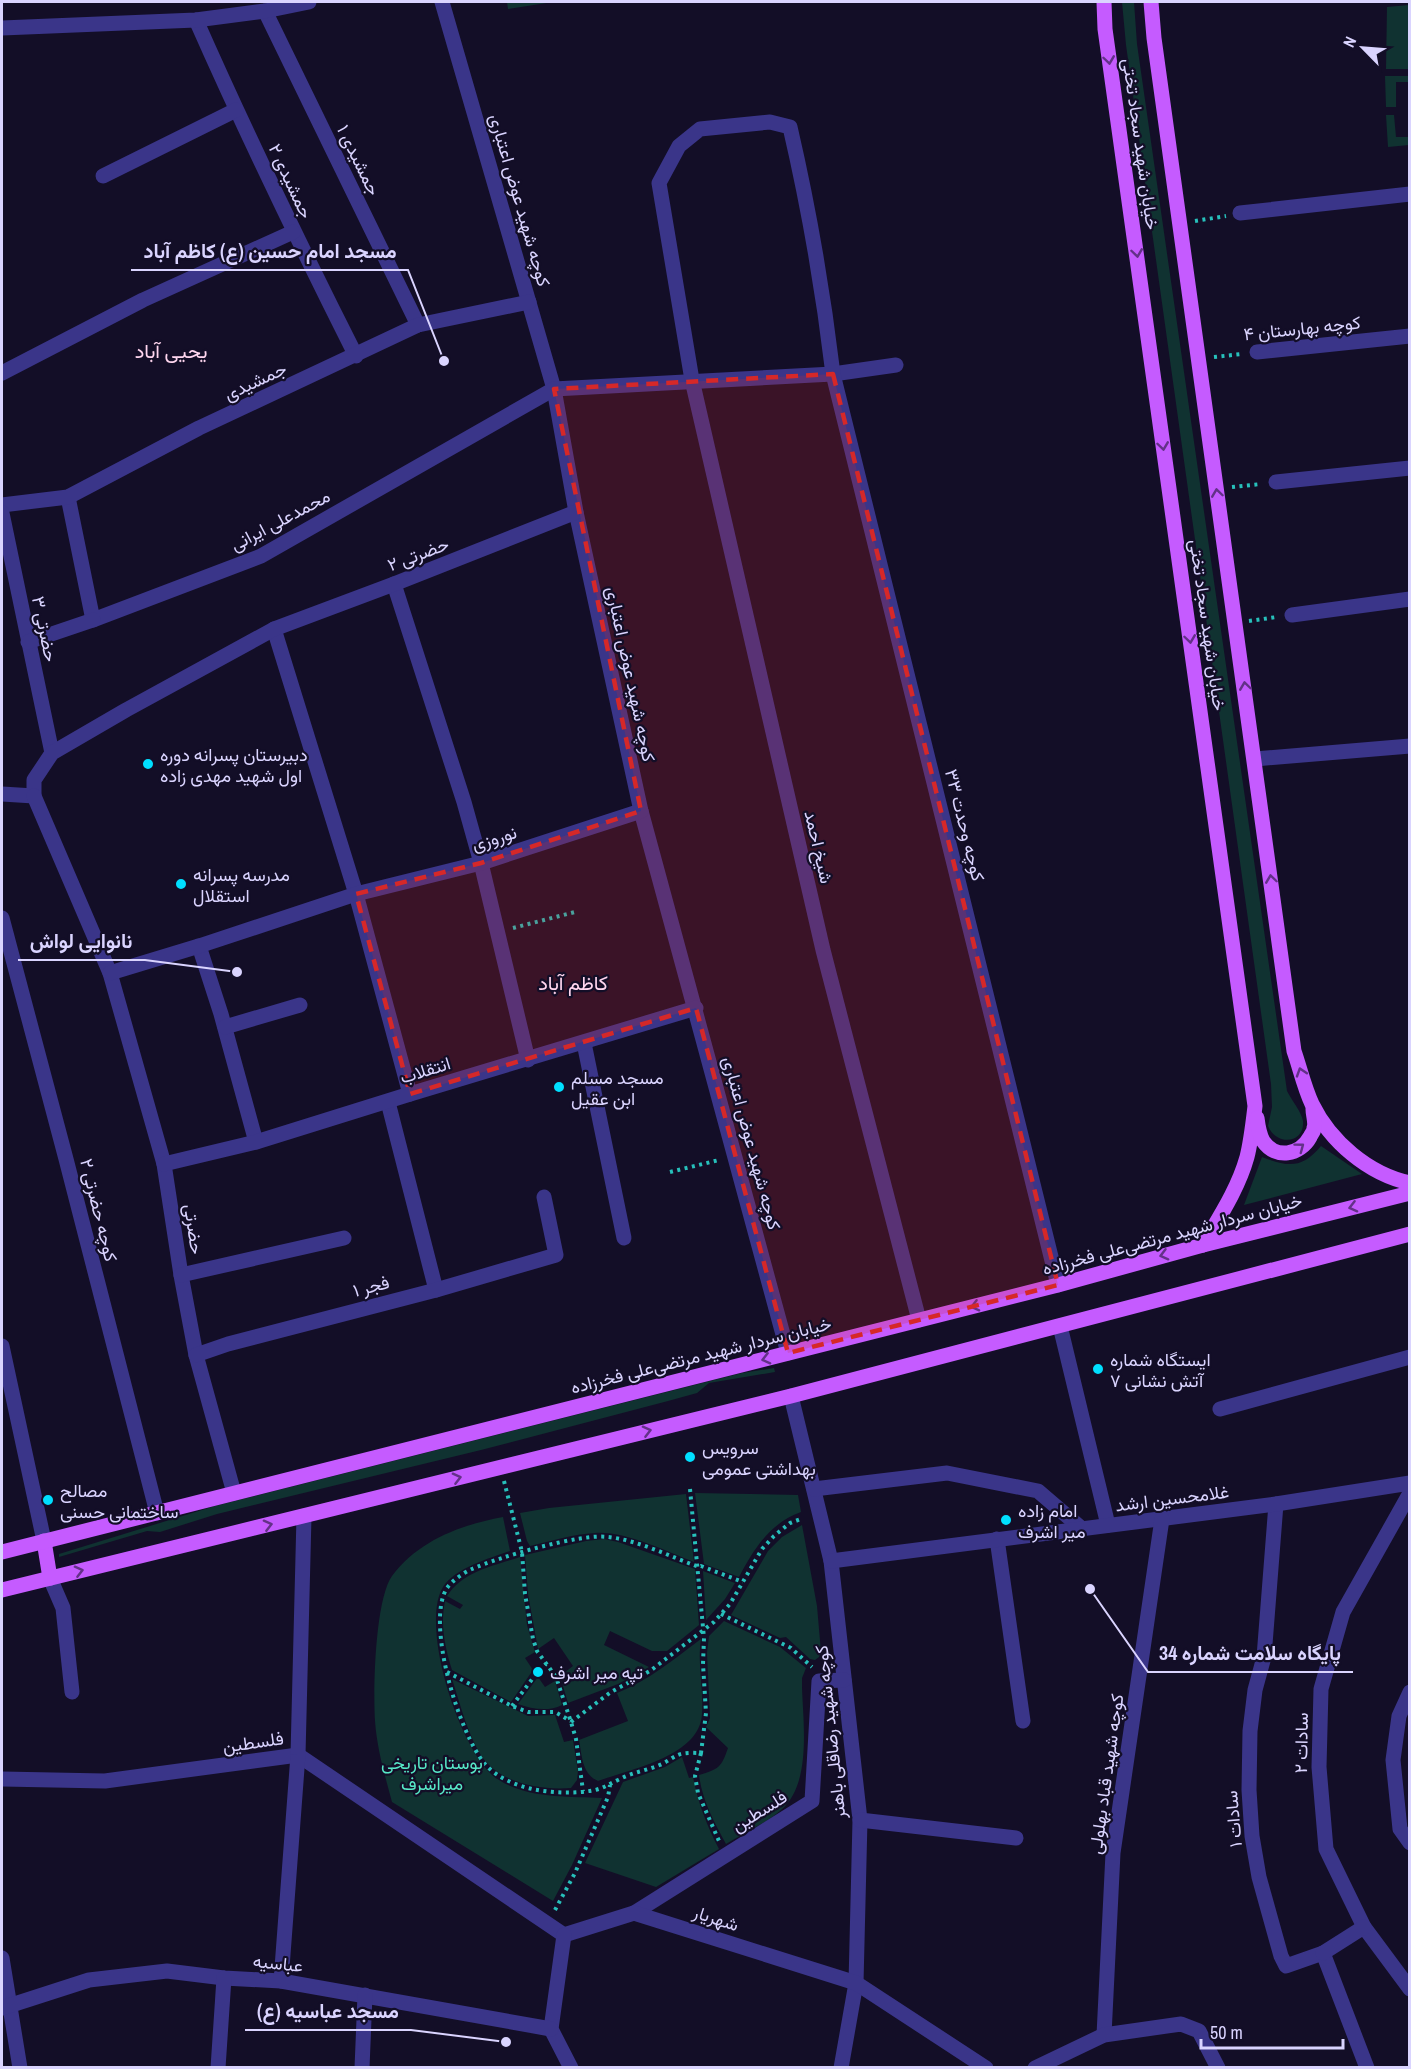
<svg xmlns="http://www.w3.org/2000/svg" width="1411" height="2069" viewBox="0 0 1411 2069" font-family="'Archivo Narrow',Vazirmatn,sans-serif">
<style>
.green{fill:#103231}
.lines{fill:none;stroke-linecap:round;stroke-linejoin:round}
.path{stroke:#27c0bb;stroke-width:4;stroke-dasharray:3 4.5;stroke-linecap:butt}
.minor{stroke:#3a3589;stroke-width:15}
.major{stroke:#c55bff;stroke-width:15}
.oneway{stroke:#633188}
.marked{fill:#d62828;fill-opacity:0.2;stroke:#d62828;stroke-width:4.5;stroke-dasharray:12 8;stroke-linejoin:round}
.poi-dot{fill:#00dfff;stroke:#130e27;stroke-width:2}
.labels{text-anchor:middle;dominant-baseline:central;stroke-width:4.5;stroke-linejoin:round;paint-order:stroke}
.street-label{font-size:18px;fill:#dad4ff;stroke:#130e27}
.poi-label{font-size:18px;fill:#dad4ff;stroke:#130e27;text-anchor:start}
.park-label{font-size:18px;fill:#57e8c7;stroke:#130e27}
.neighbourhood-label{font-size:20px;fill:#ffd6ef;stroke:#130e27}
.leader{fill:none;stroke:#dad4ff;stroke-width:2}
.callout-dot{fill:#dad4ff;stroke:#130e27;stroke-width:2}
.callout-label{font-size:20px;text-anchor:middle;font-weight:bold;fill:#dad4ff;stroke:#130e27;stroke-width:4.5;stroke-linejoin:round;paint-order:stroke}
</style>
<rect width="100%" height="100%" fill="#130e27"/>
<g class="green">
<path d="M507,2h46l-45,7z"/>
<path d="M1122,2h12l3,42 150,1047c4,8 15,22 16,30 2,23 -27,25 -35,5l4,-19 -1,-23 -145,-1039z"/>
<path d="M1409,5v64h-23l1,-62z"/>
<path d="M1385,76h24v6h-13v25h-10z"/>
<path d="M1386,115h8l2,22h13v8l-21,2z"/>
<path d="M1321,1146l41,28 -118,31 18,-48c26,10 40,12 59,-11z"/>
<path d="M774,1368l1,4 -66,11 -12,10 -29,8 -187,49 -264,64 -57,18 -13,-1 -88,26v-3l156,-48 527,-133z"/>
<path d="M695,1493l103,2 3,17c-31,11 -47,37 -62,65l-35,-13z"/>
<path d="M686,1494l8,68c-29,-11 -68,-31 -99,-29 -22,1 -43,8 -65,13l-3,-5 -7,-28 29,-5z"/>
<path d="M503,1517l7,34c-20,7 -55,17 -67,36 -24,39 18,170 56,193 30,19 69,16 103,18l-30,67 -19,36 -161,-99c-7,-26 -15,-53 -17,-81 -2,-31 0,-121 17,-145 27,-36 69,-51 111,-59z"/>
<path d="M802,1525l15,81 4,46 -2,5 -4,3 -5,-1 -24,-22 -6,1 -49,-23 37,-64 14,-14z"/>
<path d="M604,1539l14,3 77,27 4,56 -32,26h-15l-42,-20 -6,14 45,22 -31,17 -50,19 -8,-27 13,-10 -19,-28 -16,11 -10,-55 -3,-39 61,-14z"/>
<path d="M520,1557l7,68 8,27 -10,6 8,12 -22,32 -59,-32c-7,-23 -12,-45 -7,-69l15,8 3,-4 -16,-9c16,-25 46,-30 73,-39z"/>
<path d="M703,1571l32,12 -10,16 -19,21z"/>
<path d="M724,1621l56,26 26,21 -4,10v9c1,35 10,97 -21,123 -16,14 -37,23 -55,34 -12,-22 -24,-44 -27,-69 20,-6 22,-7 29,-27l-22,-21 4,-9 -3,-65 2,-17z"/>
<path d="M701,1639c-4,26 3,50 1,75 -2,42 -71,55 -104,67 -16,-7 -16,-25 -19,-41l49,-19 -11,-28c31,-12 57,-34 84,-54z"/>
<path d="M538,1677l7,10 10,-6 7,24c-14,7 -30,4 -44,-1z"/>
<path d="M452,1679l76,37 27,-1 9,27 9,-2 5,31 -1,9 -6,8c-28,2 -62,-3 -83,-24 -18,-19 -28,-61 -36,-85z"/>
<path d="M682,1757l7,21 4,-1c5,26 14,49 26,72l-63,38 -71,-24 38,-81 42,-15z"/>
</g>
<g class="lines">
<g class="path">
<path d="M1195,221l31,-5"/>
<path d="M1214,357l28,-3"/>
<path d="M1232,487l29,-3"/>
<path d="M1249,621l28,-4"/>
<path d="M513,928l62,-16"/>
<path d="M670,1172l49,-12"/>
<path d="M504,1481l18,71 3,42 8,45 4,12 19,26 15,45 5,17 7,52"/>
<path d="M690,1489l14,149 -1,26 3,49 -5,40c-7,0 -16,-1 -23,2 -5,2 -10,6 -16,9 -13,6 -29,8 -42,15 -9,4 -16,9 -25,11 -20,4 -43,3 -63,-1 -17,-4 -36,-12 -47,-25 -26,-30 -60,-142 -38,-176 6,-8 16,-15 25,-19 27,-12 109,-36 136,-32 30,3 63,20 91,30l2,-1 42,16"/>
<path d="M721,1614l70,34 21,19"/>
<path d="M447,1672l65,34 16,6h27l16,9"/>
<path d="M512,1706l24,-32 10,-10"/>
<path d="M571,1722l40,-30 39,-21 64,-49 16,-18 32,-55 12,-13 16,-13 11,-4"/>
<path d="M701,1753l-6,23 3,17 21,48"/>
<path d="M555,1910l20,-37 33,-76 2,-12"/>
</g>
<g class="minor">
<path d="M442,2l112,387 22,123 65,299 147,542"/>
<path d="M265,11l153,314"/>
<path d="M196,20c50,113 104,225 160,336"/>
<path d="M2,28l194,-8 69,-9 44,-9"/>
<path d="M103,176l133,-66"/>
<path d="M1240,213l170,-19"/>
<path d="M1257,352l153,-16"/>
<path d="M2,373l141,-73 150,-68"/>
<path d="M1276,482l134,-14"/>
<path d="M68,497l25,123 168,-64 293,-167 279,-15 63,-9"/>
<path d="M2,505l66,-8 131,-69 219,-103 111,-23"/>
<path d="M2,513l50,240"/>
<path d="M394,584l70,218 17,61 47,197"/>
<path d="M1292,615l118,-16"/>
<path d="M274,629l82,265 54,200"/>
<path d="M28,642l65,-22"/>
<path d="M1255,759l155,-13"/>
<path d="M2,794l32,2v-16l18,-27 74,-43 148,-81 120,-45 182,-72"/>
<path d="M34,796l76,177 54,191 17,111 15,80 38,138"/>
<path d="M2,918l64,241 91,354"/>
<path d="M199,946l22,68 35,128"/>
<path d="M110,973l89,-27 157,-52 125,-31 160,-52"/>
<path d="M225,1027l75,-22"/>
<path d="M584,1043l40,195"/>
<path d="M388,1102l48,188"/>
<path d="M164,1164l92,-22 154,-48 286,-86"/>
<path d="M181,1275l163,-37"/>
<path d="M919,1320l-96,-370 -131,-570 -33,-197 20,-37 21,-17 70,-7 20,5c19,82 33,163 43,247l225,911"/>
<path d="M1060,1326l48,199"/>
<path d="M2,1346l42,195"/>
<path d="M196,1355l32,-11 208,-54 120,-35 -12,-58"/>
<path d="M791,1396l40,165 29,259 -4,163 -15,85"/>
<path d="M1220,1409l190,-52"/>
<path d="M814,1489l133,-16 91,18 43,37"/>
<path d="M1410,1493l-67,119 -22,77 -2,78 7,82 38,78 46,62"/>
<path d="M1276,1504l-12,153 -9,33 -5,41 -1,59 3,46 7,41 22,79 5,10 37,-13 44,115"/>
<path d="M997,1539l26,182"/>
<path d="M831,1561l445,-57 134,-21"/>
<path d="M50,1578l13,30 9,84"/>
<path d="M1410,1692l-11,24 -6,44 7,69 10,14"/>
<path d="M2,1779l103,2 193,-26 266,180"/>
<path d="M860,1820l156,18"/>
<path d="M634,1913l178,-112 7,-120 25,-1"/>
<path d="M564,1935l70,-22 222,70 130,85"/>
<path d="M564,1935l-13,94 20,39"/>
<path d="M1323,1953l41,-26"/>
<path d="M2,1958l18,110"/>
<path d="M281,1981l17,-226 6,-239"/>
<path d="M2,2008l87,-28 78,-9 57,7 57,3 270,48"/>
<path d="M1104,2035l9,-182 49,-334"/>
<path d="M218,2068l6,-90"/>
<path d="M362,2068l3,-73"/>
<path d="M1035,2068l69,-33 77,-11 18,7 19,37"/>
</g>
<g class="major">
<path d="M1104,2l1,27 150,1077c-2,17 -4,35 -8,51 -9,32 -27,59 -44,88"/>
<path d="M1151,2l3,36 140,1013c6,17 10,36 18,53 18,37 56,70 98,79"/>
<path d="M1257,1118c1,8 2,16 6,23 13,19 37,14 47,-4 1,-3 4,-5 4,-9 2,-5 -1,-13 -1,-19"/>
<path d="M44,1541l6,37"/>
<path d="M2,1552l1056,-267 145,-40 207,-52"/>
<path d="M2,1590l789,-194 619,-162"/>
</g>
</g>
<defs><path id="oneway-chevron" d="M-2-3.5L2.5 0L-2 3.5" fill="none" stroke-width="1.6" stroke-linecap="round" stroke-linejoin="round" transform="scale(1.5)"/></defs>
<g class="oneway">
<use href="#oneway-chevron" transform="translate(1109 60) rotate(82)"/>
<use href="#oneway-chevron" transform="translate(1137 253) rotate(82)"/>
<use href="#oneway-chevron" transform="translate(1163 446) rotate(82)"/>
<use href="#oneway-chevron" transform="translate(1217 493) rotate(-98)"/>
<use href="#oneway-chevron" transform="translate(1190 639) rotate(82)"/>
<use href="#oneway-chevron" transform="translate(1245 686) rotate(-98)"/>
<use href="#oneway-chevron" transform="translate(1271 879) rotate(-98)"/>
<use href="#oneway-chevron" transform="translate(1301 1072) rotate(-108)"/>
<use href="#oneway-chevron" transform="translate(1300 1147) rotate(-37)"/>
<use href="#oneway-chevron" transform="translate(1353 1207) rotate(166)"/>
<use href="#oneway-chevron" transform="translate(1164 1255) rotate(165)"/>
<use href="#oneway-chevron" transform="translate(975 1306) rotate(166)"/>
<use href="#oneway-chevron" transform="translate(766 1359) rotate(166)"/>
<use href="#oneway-chevron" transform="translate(647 1431) rotate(-14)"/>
<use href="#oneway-chevron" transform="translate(457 1478) rotate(-14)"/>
<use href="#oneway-chevron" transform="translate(268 1525) rotate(-14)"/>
<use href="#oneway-chevron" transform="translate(79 1571) rotate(-14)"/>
</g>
<path class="marked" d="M833,374l225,911 -270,68 -92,-345 -286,86 -54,-200 125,-31 160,-52 -87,-422z"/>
<g class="poi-dot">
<circle cx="148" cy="764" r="6"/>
<circle cx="181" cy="884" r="6"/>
<circle cx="559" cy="1087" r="6"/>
<circle cx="1098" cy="1369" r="6"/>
<circle cx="690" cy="1457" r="6"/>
<circle cx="48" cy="1500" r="6"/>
<circle cx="1006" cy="1520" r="6"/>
<circle cx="538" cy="1672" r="6"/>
</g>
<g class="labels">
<g class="street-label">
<text transform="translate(1141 144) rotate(82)">خیابان شهید سجاد تختی</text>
<text transform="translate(359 160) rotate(64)">جمشیدی ۱</text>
<text transform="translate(291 181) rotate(65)">جمشیدی ۲</text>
<text transform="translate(520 200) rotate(74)">کوچه شهید عوض اعتباری</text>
<text transform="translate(1302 328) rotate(-6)">کوچه بهارستان ۴</text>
<text transform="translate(255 381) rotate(-25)">جمشیدی</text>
<text transform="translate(280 520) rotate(-28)">محمدعلی ایرانی</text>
<text transform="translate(418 554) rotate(-21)">حضرتی ۲</text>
<text transform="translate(1208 625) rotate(82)">خیابان شهید سجاد تختی</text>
<text transform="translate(45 629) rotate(78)">حضرتی ۳</text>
<text transform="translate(631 674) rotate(78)">کوچه شهید عوض اعتباری</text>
<text transform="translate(965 825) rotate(76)">کوچه وحدت ۳۳</text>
<text transform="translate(494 838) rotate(-17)">نوروزی</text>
<text transform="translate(819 847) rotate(77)">شیخ احمد</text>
<text transform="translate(425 1070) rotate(-17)">انتقلاب</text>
<text transform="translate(752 1143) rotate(75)">کوچه شهید عوض اعتباری</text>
<text transform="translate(99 1210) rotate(76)">کوچه حضرتی ۲</text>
<text transform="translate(194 1229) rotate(82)">حضرتی</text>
<text transform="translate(1172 1234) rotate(-15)">خیابان سردار شهید مرتضی‌علی فخرزاده</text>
<text transform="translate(371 1286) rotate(-15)">فجر ۱</text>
<text transform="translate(701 1355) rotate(-14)">خیابان سردار شهید مرتضی‌علی فخرزاده</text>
<text transform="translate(1172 1498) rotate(-7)">غلامحسین ارشد</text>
<text transform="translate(830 1732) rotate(-96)">کوچه شهید رضاقلی باهنر</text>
<text transform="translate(253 1742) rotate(-8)">فلسطین</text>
<text transform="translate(1301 1743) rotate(-89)">سادات ۲</text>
<text transform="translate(1106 1774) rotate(-82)">کوچه شهید قباد بهلولی</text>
<text transform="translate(759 1811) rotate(-32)">فلسطین</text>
<text transform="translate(1233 1819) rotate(-95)">سادات ۱</text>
<text transform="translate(716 1918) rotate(18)">شهریار</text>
<text transform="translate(278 1963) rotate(6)">عباسیه</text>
</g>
<g class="poi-label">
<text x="160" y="754">دبیرستان پسرانه دوره<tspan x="160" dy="21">اول شهید مهدی زاده</tspan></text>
<text x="193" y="874">مدرسه پسرانه<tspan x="193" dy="21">استقلال</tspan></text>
<text x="571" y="1077">مسجد مسلم<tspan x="571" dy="21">ابن عقیل</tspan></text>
<text x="1110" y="1359">ایستگاه شماره<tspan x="1110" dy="21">۷ آتش نشانی</tspan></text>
<text x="702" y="1447">سرویس<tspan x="702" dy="21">بهداشتی عمومی</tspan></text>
<text x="60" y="1490">مصالح<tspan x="60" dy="21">ساختمانی حسنی</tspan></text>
<text x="1018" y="1510">امام زاده<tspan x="1018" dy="21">میر اشرف</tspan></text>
<text x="550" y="1672">تپه میر اشرف</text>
</g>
<g class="park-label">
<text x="432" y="1762">بوستان تاریخی<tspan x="432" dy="21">میراشرف</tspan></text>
</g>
<g class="neighbourhood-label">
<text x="171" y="350">یحیی آباد</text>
<text x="573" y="982">کاظم آباد</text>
</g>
</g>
<path class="leader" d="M444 361L408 270H131M237 972L145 960H18M1090 1589L1148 1672H1353M506 2042L411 2030H245"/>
<g class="callout-dot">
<circle cx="444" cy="361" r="6"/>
<circle cx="237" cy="972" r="6"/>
<circle cx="1090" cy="1589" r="6"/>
<circle cx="506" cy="2042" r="6"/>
</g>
<g class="callout-label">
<text x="270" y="258">مسجد امام حسین (ع) کاظم آباد</text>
<text x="81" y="948">نانوایی لواش</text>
<text x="1250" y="1660">پایگاه سلامت شماره 34</text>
<text x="328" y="2018">مسجد عباسیه (ع)</text>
</g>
<rect width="1411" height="2069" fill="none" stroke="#dad4ff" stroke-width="6"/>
<g transform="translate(1363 48) rotate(295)" stroke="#130e27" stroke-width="4.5" paint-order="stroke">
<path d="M0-4.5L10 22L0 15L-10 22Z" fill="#dad4ff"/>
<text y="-9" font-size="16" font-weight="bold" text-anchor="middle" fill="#dad4ff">N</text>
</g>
<path d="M1201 2039v9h142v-9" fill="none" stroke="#dad4ff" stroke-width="3"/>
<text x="1210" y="2039" font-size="18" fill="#dad4ff" stroke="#130e27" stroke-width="4.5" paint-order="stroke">50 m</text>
</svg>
